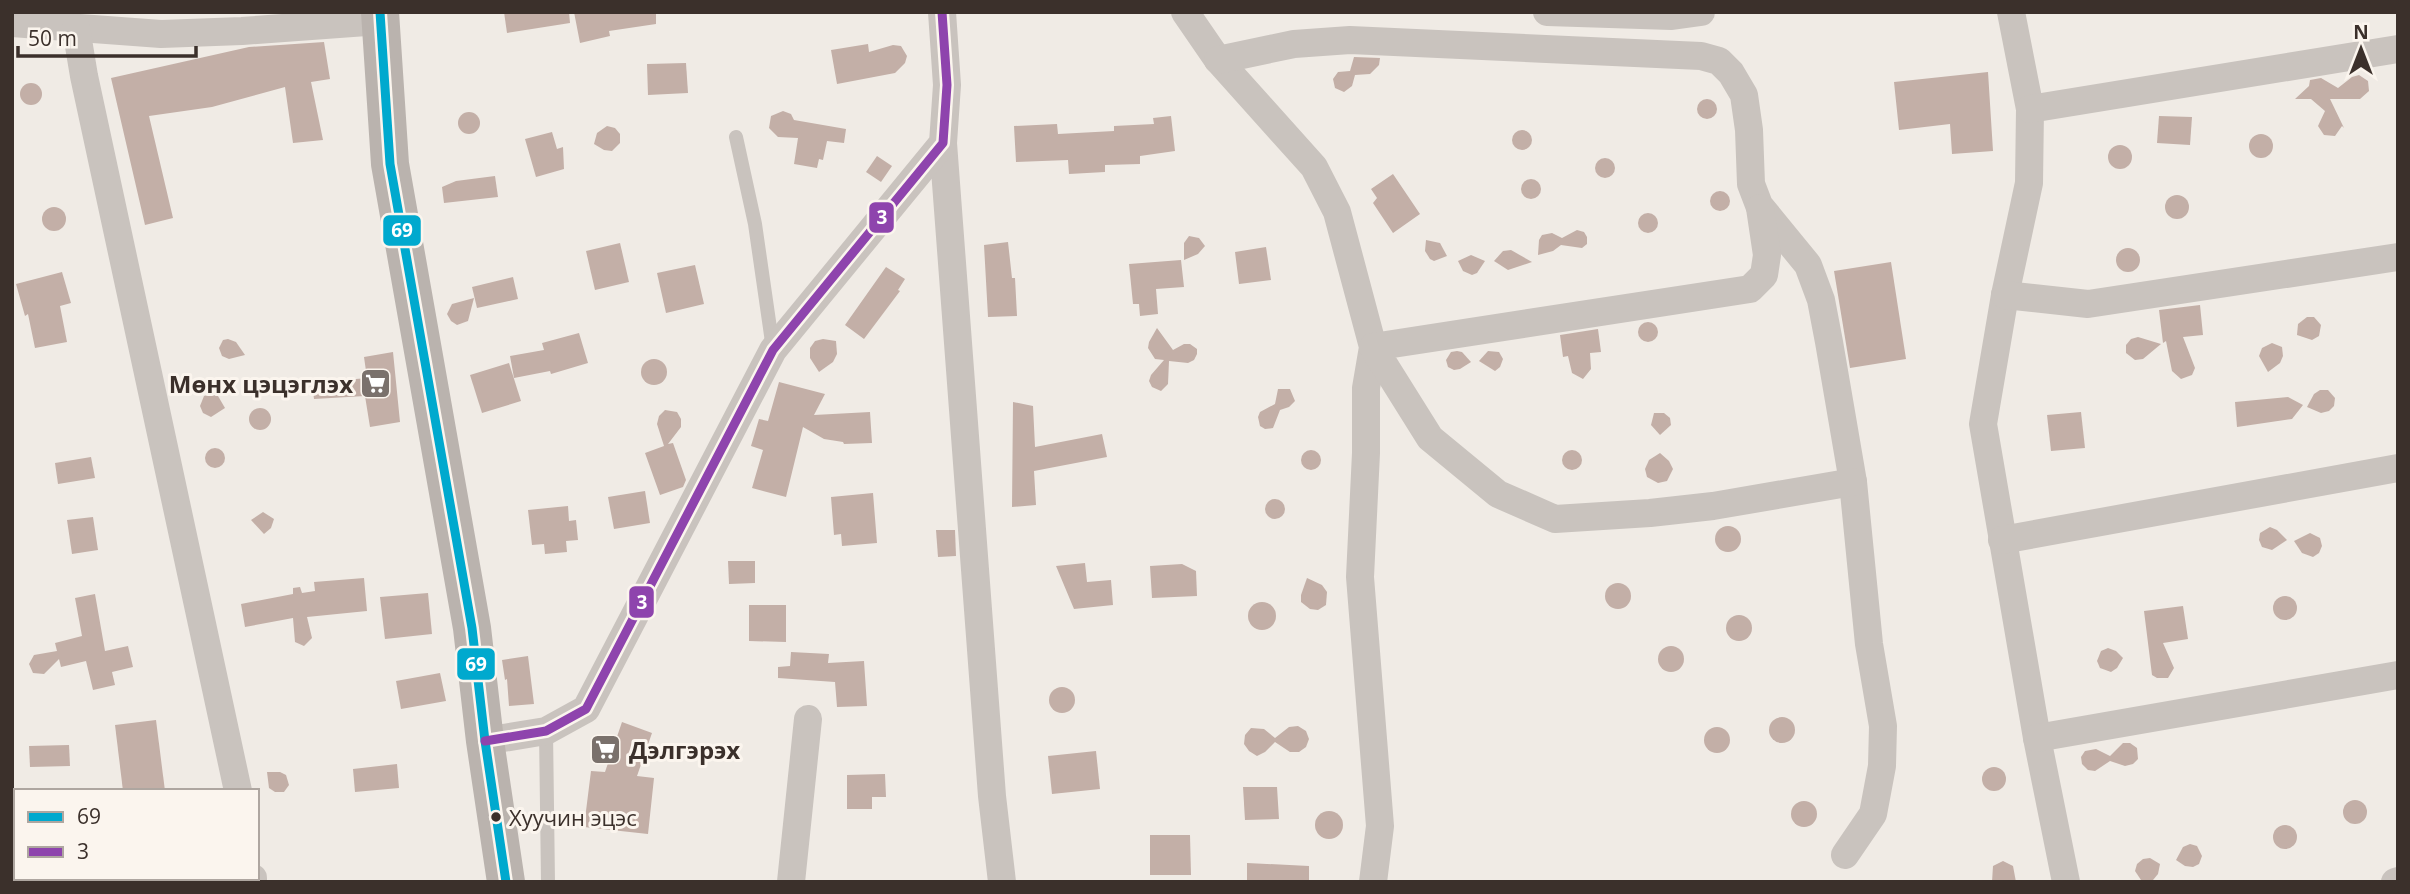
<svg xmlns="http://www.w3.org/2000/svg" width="2410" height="894" viewBox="0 0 2410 894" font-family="'Open Sans',sans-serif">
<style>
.building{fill:#c3afa7}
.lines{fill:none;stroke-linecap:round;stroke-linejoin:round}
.lane{stroke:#c9c3be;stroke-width:14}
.street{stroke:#c9c3be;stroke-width:28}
.secondary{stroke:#bab3ae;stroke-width:38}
.bus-1-casing{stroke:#fbf5ee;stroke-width:14}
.bus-2-casing{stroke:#fbf5ee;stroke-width:14}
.bus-1{stroke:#00a9ce;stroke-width:9}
.bus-2{stroke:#8e44ad;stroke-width:9}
.bus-dot{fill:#3b302b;stroke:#fbf5ee;stroke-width:2.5}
.labels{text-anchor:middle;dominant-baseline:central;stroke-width:6;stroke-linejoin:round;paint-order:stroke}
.bus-label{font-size:22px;fill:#3b302b;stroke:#fbf5ee;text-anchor:start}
.poi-label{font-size:24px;font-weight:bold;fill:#3b302b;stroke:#fbf5ee;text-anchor:end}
.line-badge{stroke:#fbf5ee;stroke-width:2.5}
.badge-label{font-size:19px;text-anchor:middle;font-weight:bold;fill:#fff}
</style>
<rect width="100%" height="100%" fill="#f0ebe5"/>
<g class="building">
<path d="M504,12h65l1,11 -63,10z"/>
<path d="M574,12h82v12l-47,7 1,5 -30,7z"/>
<path d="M324,42l6,37 -19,3 12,58 -30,3 -8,-56 -73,20 -63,9 24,102 -28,7 -34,-147 138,-31z"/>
<path d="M868,44l1,8 24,-7 8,1 6,10 -2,7 -10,10 -58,11 -6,-34z"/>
<path d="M1354,57l26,1 -1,7 -9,9 -15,1 -3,11 -8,6 -9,-4 -2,-9 5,-7 12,-1z"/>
<path d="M686,63l2,30 -40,2 -1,-31z"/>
<path d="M1988,72l5,79 -41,3 -2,-30 -51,6 -5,-48z"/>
<path d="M2359,75l9,6 1,10 -9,8h-30l14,29 -2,-2 -7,10 -11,-1 -6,-9 7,-15 -14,-12h-16l14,-13 1,-6 11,-2 17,10 14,-11z"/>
<circle cx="31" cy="94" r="11"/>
<circle cx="1707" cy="109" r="10"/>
<path d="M783,111l8,3 3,6 52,9 -2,14 -17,-2 -4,19 -4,-1 -2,9 -23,-4 4,-26 -20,-1 -9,-9 2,-12z"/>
<circle cx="469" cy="123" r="11"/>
<path d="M1171,116l4,35 -35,5v8l-35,1v7l-36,2 -1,-14 -52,2 -2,-36 43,-2 1,10 56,-3v-5l40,-2 -1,-6z"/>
<path d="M2159,116l33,1 -2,28 -33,-2z"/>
<path d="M607,126l8,2 5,6v9l-8,8 -8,-1 -10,-6 3,-11z"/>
<circle cx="1522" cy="140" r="10"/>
<path d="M552,132l5,17 6,-2 1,22 -28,8 -11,-38z"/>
<circle cx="2261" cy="146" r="12"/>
<circle cx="2120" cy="157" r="12"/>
<path d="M877,156l15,10 -11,16 -15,-10z"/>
<circle cx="1605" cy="168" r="10"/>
<path d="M1393,174l27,40 -27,19 -20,-30 4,-5 -6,-9z"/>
<path d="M495,176l3,21 -54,6 -2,-16 14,-6z"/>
<circle cx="1531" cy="189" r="10"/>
<circle cx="1720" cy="201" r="10"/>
<circle cx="2177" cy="207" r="12"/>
<circle cx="54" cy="219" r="12"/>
<circle cx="1648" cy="223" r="10"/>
<path d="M1577,230l7,2 3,5v7l-5,4 -21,-3 -8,6 -15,4 1,-15 3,-5 10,-2 10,5z"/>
<path d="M1189,236l10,2 6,8 -7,8 -14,6v-17z"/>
<path d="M1426,240l14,3 7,13 -13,5 -4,-2 -5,-8z"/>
<path d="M1008,242l4,36h3l2,38 -29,1 -4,-72z"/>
<path d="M620,243l9,39 -34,8 -9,-39z"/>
<path d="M1266,247l5,33 -32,4 -4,-32z"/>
<circle cx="2128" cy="260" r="12"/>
<path d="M1511,250l21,12 -24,8 -14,-9 9,-10z"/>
<path d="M1471,255l14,6 -8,12 -5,2 -9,-4 -5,-10z"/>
<path d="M1181,260l3,27 -28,2 2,25 -18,2 -1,-12h-6l-4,-40z"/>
<path d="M1891,262l15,97 -56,9 -16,-97z"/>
<path d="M695,265l9,39 -38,9 -9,-40z"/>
<path d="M886,267l19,12 -7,11 2,1 -36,48 -19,-14z"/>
<path d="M62,272l9,31 -11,3 7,36 -32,6 -7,-34 -3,2 -9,-32z"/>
<path d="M513,277l5,22 -41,9 -5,-21z"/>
<path d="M474,298l-6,23 -11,4 -6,-4 -4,-7 5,-10z"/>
<path d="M2200,305l3,30 -20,2 12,31 -3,7 -11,4 -9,-8 -6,-30 -3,2 -4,-33z"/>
<path d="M2307,317h7l7,8 -2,11 -7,4 -15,-5 1,-11z"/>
<circle cx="1648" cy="332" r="10"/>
<path d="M1157,328l16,22 11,-6h6l7,5v5l-3,6 -6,3 -19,-2 -1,23 -7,7 -9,-4 -3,-6 2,-6 13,-15 -9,-1 -7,-11 1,-6z"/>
<path d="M1598,329l3,23 -11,1 1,16 -8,10 -11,-6 -4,-17 -5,1 -3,-22z"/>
<path d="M579,333l9,30 -37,11 -1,-3 -36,7 -4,-22 34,-6 -2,-7z"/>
<path d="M2138,337l23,7 -18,15 -8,1 -9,-7v-8l5,-6z"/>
<path d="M228,339l8,3 9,13 -16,4 -7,-3 -3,-8 4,-8z"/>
<path d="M823,339l13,2 1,13 -4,8 -14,10 -9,-14v-10l5,-7z"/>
<path d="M2272,343l10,4 1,9 -3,7 -12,9 -9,-16 3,-8z"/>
<path d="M1457,351l5,1 9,10 -11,7 -6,1 -6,-3 -2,-7 5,-8z"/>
<path d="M1488,351l11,1 4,7 -3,8 -5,4 -16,-10z"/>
<path d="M393,352l7,70 -30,5 -5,-31 -51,3 -2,-16 55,-5 -3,-21z"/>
<circle cx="654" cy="372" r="13"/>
<path d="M509,363l12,38 -39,12 -12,-38z"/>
<path d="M779,382l46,12 -11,21 56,-3 2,31 -28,1 -1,-2 -19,-3 -21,-12 -17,70 -34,-9 11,-38 -12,-4 8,-27 9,2z"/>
<path d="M1278,389h12l5,12 -6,6 -9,3 -7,18 -8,1 -5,-3 -2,-9 2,-5 15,-8z"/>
<path d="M2320,390h8l7,8 -1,8 -5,5 -8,2 -14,-6 7,-13z"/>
<path d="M211,394l7,2 7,12 -14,9 -8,-4 -3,-7 4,-10z"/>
<path d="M2288,397l15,8 -11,14 -55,8 -2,-25z"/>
<path d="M1013,402l20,4 2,41 67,-13 5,23 -73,14 2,34 -24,2z"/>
<circle cx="260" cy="419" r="11"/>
<path d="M665,410l12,2 4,7v8l-13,17 5,-1 13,37 -3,7 -23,8 -15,-42 19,-7 -7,-22 2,-8z"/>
<path d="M2081,412l4,36 -34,3 -4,-36z"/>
<path d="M1654,413h10l6,5 1,7 -11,10 -9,-10z"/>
<circle cx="215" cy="458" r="10"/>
<circle cx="1311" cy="460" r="10"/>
<circle cx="1572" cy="460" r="10"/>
<path d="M1660,453l9,8 4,8 -6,12 -9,2 -11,-6 -2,-8 4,-9z"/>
<path d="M91,457l4,21 -37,6 -3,-21z"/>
<path d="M645,491l5,32 -36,6 -6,-32z"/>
<path d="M873,493l4,50 -35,3 -1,-12 -7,1 -3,-38z"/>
<circle cx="1275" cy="509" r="10"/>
<path d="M568,506l1,15 7,-1 2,20 -12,1 1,11 -22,2 -1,-10 -12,1 -4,-35z"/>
<path d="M263,512l11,7 -3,9 -7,6 -13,-14z"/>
<path d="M93,517l5,33 -26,4 -5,-34z"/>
<circle cx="1728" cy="539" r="13"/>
<path d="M2270,527l7,3 10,10 -15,10 -10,-3 -3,-7 1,-7z"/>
<path d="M936,530h19l1,26 -18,1z"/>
<path d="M2310,533l10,5 2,8 -3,7 -6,4 -11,-4 -8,-12z"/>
<path d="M728,561h27v22l-26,1z"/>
<path d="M1085,563l2,19 24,-2 2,25 -39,4 -18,-43z"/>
<path d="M1182,564l14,7 1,25 -45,2 -2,-32z"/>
<path d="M364,578l3,33 -60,6 5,21 -8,8 -9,-4 -2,-24 -48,9 -4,-23 52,-10v-6l7,-1 2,6 13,-2 -1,-9z"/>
<path d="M1307,578l15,7 5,7 -1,13 -8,5 -8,-1 -9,-7v-7z"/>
<circle cx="1618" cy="596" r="13"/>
<path d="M428,593l4,41 -47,5 -5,-42z"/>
<path d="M95,594l10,57 23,-5 5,21 -21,5 3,13 -22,5 -7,-29 -25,6 -2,-8 -15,15 -11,-1 -4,-9 5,-9 23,-4 -2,-8 27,-7 -7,-38z"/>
<circle cx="2285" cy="608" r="12"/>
<circle cx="1262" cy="616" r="14"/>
<path d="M749,605h37v37l-37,-1z"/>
<path d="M2183,606l5,33 -25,4 11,25 -6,10h-11l-5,-3 -8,-64z"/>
<circle cx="1739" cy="628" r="13"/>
<circle cx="1671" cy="659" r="13"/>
<path d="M2108,648l8,3 7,7 -6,10 -6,4 -11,-4 -3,-7 4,-10z"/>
<path d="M791,652l38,2 -1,9 36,-2 3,45 -30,1 -2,-25 -57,-4v-11l12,-1z"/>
<path d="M528,656l6,48 -25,2 -2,-27 -2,1 -3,-20z"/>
<path d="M440,673l6,28 -45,8 -5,-28z"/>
<circle cx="1062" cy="700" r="13"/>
<circle cx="1782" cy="730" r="13"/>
<path d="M156,720l9,71h-42l-8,-66z"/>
<path d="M622,722l30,11 -15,43 17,2 -6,56 -64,-7 7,-56 14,1z"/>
<path d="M1298,726l8,5 3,8 -3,8 -7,5h-9l-15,-10 -10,10 -8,4 -8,-5 -5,-7 1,-9 6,-7 13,1 11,9 14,-11z"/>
<circle cx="1717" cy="740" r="13"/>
<path d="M2123,743h7l7,5 1,11 -5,5 -8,2 -15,-5 -15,10 -7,-1 -6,-6 -1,-7 4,-6 11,-2 14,7z"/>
<path d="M69,745l1,21 -40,1 -1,-21z"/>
<path d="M1096,751l4,38 -48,5 -4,-38z"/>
<path d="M397,764l2,24 -44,4 -2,-23z"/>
<circle cx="1994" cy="779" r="12"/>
<path d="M267,772h13l6,3 3,10 -5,7h-9l-6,-4z"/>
<path d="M885,774l1,23h-14v12h-25v-34z"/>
<path d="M1243,787h34l2,32 -34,1z"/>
<circle cx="2355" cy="812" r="12"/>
<circle cx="1804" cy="814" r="13"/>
<circle cx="1329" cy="825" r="14"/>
<circle cx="2285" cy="837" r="12"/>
<path d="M1150,835h40l1,40h-41z"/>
<path d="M2190,844l7,2 5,10 -3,8 -6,3 -8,-1 -9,-6 7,-13z"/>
<path d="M2150,858l10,6 -2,10 -5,6h-12l-6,-9 2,-7 6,-5z"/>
<path d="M2003,861l10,5 3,16h-24l1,-16z"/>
<path d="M1247,863l62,3v16h-62z"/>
</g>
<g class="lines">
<g class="lane">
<path d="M736,137l19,87 18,125"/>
<path d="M546,731l2,151"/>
</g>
<g class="street">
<path d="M1185,12l33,48 96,107 23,45 36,135 -7,41v65l-6,124 20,249 -7,56"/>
<path d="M1547,12l125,4 29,-4"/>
<path d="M2011,12l19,97 -1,74 -24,112 -22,129 54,314 29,144"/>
<path d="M12,23l149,11 81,-3 138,-10"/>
<path d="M76,28l8,48 154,715"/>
<path d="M1218,60l76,-16 56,-4 351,16 18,5 12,12 13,22 5,35 2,54 8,21 49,60 13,35 8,42 24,140 16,162 14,82 -1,40 -9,48 -28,41"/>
<path d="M2030,109l368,-60"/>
<path d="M943,143l49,653 10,86"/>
<path d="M1760,208l7,47 -3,20 -14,14 -377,58 57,91 68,56 57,25 95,-6 63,-7 140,-24"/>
<path d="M2005,295l83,9 310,-47"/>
<path d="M2002,540l396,-72"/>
<path d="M2037,738l361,-63"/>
<path d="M485,741l61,-10 40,-22 187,-359 170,-207 4,-58 -5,-73"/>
<path d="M253,878v4"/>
<path d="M791,882l17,-163"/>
<path d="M2395,882l3,-1"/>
</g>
<path class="secondary" d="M380,12l10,152 82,464 13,113 21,141"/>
<defs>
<path id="bus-1" d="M380,12l10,152 82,464 13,113 21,141"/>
<path id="bus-2" d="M485,741l61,-10 40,-22 187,-359 170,-207 4,-58 -5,-73"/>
</defs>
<use href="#bus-1" class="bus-1-casing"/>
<use href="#bus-2" class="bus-2-casing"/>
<use href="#bus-1" class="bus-1"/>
<use href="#bus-2" class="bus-2"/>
</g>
<defs>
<symbol id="supermarket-square" viewBox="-11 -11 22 22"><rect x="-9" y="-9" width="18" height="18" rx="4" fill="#7a716c" stroke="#fbf5ee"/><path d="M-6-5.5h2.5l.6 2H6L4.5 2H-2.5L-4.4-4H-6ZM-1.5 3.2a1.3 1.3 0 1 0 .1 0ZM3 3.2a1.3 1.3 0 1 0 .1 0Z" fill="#fff"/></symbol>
</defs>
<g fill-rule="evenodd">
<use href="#supermarket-square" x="358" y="366" width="35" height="35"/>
<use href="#supermarket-square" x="588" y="732" width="35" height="35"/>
</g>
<circle class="bus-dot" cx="496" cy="817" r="6"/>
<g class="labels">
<g class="bus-label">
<text x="509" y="817">Хуучин эцэс</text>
</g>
<g class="poi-label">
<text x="353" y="383">Мөнх цэцэглэх</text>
<text x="629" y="749" text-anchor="start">Дэлгэрэх</text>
</g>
</g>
<g class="line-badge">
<rect x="868" y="201" width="27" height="33" rx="7" fill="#8e44ad"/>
<rect x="382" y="214" width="40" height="33" rx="7" fill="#00a9ce"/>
<rect x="628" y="585" width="27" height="34" rx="7" fill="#8e44ad"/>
<rect x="456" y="647" width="40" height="34" rx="7" fill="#00a9ce"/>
</g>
<g class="badge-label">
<text x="882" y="224">3</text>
<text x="402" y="237">69</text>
<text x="642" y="609">3</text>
<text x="476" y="671">69</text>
</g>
<rect width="2410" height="894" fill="none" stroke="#3b302b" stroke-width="28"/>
<rect x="14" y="789" width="245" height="91" fill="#fbf5ee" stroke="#aea6a0" stroke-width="2"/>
<rect x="28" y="812" width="35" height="10" fill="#00a9ce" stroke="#aea6a0" stroke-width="2"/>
<text x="77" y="824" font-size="21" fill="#3b302b">69</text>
<rect x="28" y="847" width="35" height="10" fill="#8e44ad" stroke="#aea6a0" stroke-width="2"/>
<text x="77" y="859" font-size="21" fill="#3b302b">3</text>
<g transform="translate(2361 49)" stroke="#fbf5ee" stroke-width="5" paint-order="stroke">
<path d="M0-5L12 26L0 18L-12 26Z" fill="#3b302b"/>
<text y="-10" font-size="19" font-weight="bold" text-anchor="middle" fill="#3b302b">N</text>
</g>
<path d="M18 46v10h178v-10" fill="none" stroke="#3b302b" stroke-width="3.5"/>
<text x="28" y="46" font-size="21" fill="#3b302b" stroke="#fbf5ee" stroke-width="5" paint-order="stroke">50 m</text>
</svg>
